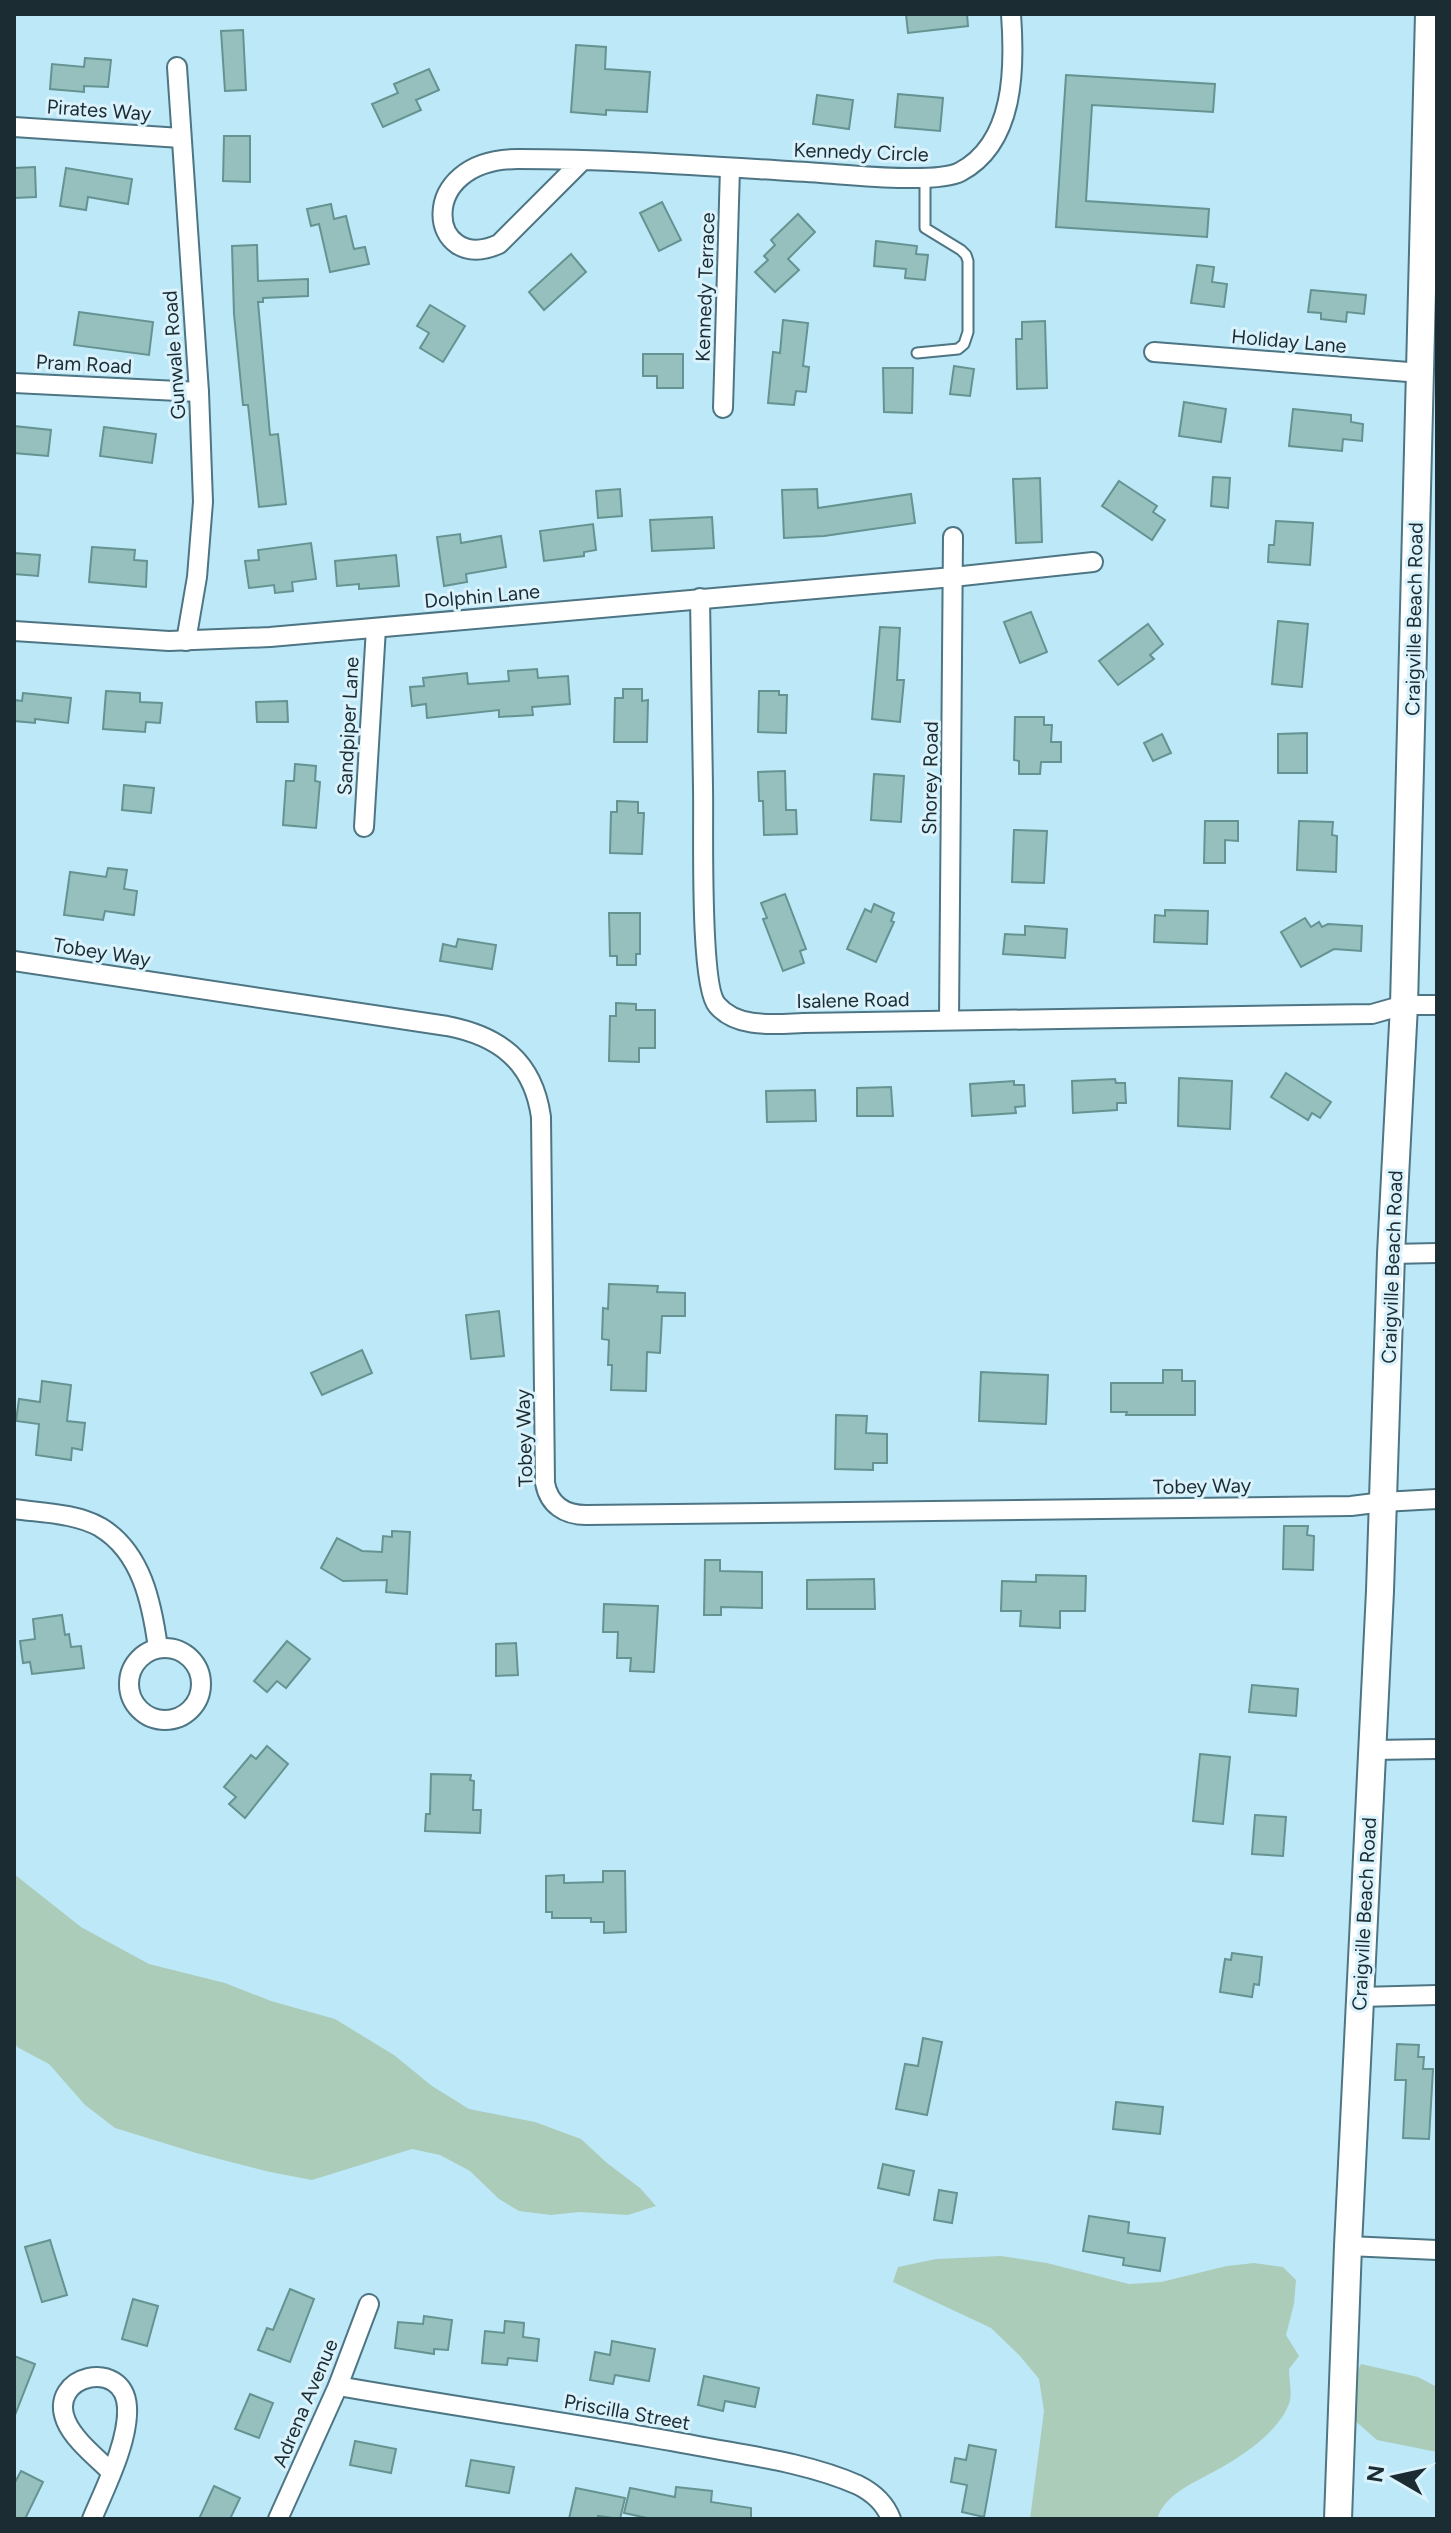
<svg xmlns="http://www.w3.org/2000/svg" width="1451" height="2533" viewBox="0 0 1451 2533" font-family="Figtree,sans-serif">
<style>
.green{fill:#acccba}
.building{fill:#95c0bd;stroke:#659391;stroke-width:2}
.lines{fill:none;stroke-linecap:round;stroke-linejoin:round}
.lane-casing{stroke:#4d7583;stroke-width:13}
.street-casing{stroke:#4d7583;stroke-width:22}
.secondary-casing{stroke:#4d7583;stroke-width:30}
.lane{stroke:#fff;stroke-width:9}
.street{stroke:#fff;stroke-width:18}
.secondary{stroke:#fff;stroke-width:26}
.labels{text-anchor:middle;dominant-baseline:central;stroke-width:6;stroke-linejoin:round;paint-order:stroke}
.street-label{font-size:20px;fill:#1b2c32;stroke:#d9f2fc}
</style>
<rect width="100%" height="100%" fill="#bde8f8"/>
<g class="green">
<path d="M14,1874l67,53 68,37 76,19 46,18 64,18 59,36 38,31 37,23 66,13 46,17 26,24 33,25 16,18 -28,9 -49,-3 -28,3 -32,-4 -20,-12 -29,-28 -30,-16 -28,-6 -100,31 -42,-8 -74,-19 -81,-25 -30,-23 -36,-41 -32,-17 -3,-6z"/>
<path d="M1001,2256l46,7 82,21 32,-2 66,-16 27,-3 29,4 13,13 -2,24 -8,31 13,21 -10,13c0,10 3,23 1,32 -10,31 -49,56 -77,71 -21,12 -48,22 -56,47h-127l14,-108 -5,-32 -19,-23 -29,-28 -98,-46 5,-15 38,-8z"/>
<path d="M1361,2364l57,13 19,10v65l-60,-12 -32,-28 5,-25z"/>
</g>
<g class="building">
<path d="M906,14h61l1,12 -60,7z"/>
<path d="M243,30l3,60 -21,1 -4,-60z"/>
<path d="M576,45l30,2 -1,22 45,3 -3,40 -41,-2v5l-35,-3z"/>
<path d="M85,58l26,2 -3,27 -24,-1v6l-34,-3 2,-25 32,3z"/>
<path d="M429,69l10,21 -23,10 5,10 -38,17 -11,-23 26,-11 -4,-9z"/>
<path d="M1066,75l149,9 -2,28 -121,-7 -6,96 123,8 -2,28 -151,-10z"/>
<path d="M898,94l45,4 -3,33 -45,-4z"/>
<path d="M817,95l36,5 -4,29 -36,-5z"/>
<path d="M224,136h26v46l-27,-1z"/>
<path d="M35,167l1,30 -22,1v-30z"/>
<path d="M66,168l66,11 -4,25 -40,-7 -2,13 -26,-4z"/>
<path d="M662,202l19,38 -22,11 -19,-38z"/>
<path d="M331,204l3,15 12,-3 8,33 11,-2 4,17 -39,8 -11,-48 -8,2 -4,-17z"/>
<path d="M798,214l17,18 -27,27 11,11 -24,22 -20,-20 13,-12 -4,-4 11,-11 -4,-5z"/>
<path d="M876,241l41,5 -1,8 12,1 -3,25 -20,-2 1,-9 -32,-3z"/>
<path d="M257,245l1,36 50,-2v17l-45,2v4h-5l12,133 8,-1 8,70 -27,3 -11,-102h-5l-9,-91 -2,-68z"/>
<path d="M571,254l15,18 -42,38 -15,-18z"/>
<path d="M1197,265l17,2 -2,15 15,2 -3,23 -33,-4z"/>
<path d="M1311,290l55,5 -2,19 -17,-2 -1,10 -25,-3v-6l-13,-1z"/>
<path d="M430,305l35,21 -22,36 -23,-14 9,-15 -12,-7z"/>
<path d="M79,312l74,10 -4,33 -75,-10z"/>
<path d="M783,320l25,3 -5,43 6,1 -3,25 -10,-1 -2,14 -26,-2 5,-51 7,1z"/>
<path d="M1045,321l2,67 -30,1 -1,-50h6v-17z"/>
<path d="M643,354h40v34h-26v-12h-14z"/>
<path d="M954,366l20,3 -4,27 -20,-2z"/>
<path d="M883,368h30l-1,45 -28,-1z"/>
<path d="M1184,402l42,7 -5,33 -42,-6z"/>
<path d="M1293,409l58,6v7l12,2 -1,17 -19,-2 -1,12 -53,-5z"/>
<path d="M14,426l37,4 -3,26 -34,-3z"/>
<path d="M104,427l52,7 -4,29 -52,-7z"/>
<path d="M1213,477l17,1 -2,30 -17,-2z"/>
<path d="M1040,478l2,64 -26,1 -3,-64z"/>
<path d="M1119,481l38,25 -4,6 12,8 -13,20 -50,-34z"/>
<path d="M620,489l2,27 -24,2 -2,-27z"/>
<path d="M817,489l1,19 93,-14 4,29 -91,13 -40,2 -2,-48z"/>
<path d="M712,517l2,31 -62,3 -2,-31z"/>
<path d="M1276,521l37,2 -3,42 -42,-3 1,-17h5z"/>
<path d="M593,524l3,26 -12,2v4l-40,5 -4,-30z"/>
<path d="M460,534l1,9 40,-7 5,31 -40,7 1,8 -23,4 -7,-49z"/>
<path d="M311,543l5,36 -24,3 1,9 -18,2 -1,-8 -25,3 -4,-27 14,-1 -1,-10z"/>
<path d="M92,547l43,3 -1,10 13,1 -1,26 -57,-5z"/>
<path d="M14,553l26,2 -2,21 -24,-2z"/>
<path d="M396,555l3,31 -40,3v-5l-22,2 -2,-25z"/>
<path d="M1031,612l16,40 -27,11 -16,-41z"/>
<path d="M1278,621l30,3 -6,63 -30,-3z"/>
<path d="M1148,624l15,20 -13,11 4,4 -36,26 -19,-24z"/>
<path d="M880,627l20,1 -3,52h7l-4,42 -28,-3z"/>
<path d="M537,669l1,9 30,-2 2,28 -38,3 1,8 -34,2v-7l-72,8 -1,-14 -14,2 -2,-19 14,-1 -1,-8 44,-5 1,11 41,-3 -1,-10z"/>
<path d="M623,689h19v12l6,-1 -1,42h-33l1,-44h8z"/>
<path d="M106,691l34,2v9l22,1 -2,20 -14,-1 -1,10 -42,-3z"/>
<path d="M759,691h20v4h8l-1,38 -28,-1z"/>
<path d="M23,693l48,5 -3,25 -33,-4v4l-21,-2v-21l8,1z"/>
<path d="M287,701l1,21h-31l-1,-20z"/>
<path d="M1015,717h29v8h8l-1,17h10v20h-20l-1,12h-21v-13l-5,-1z"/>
<path d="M1307,733v40h-29v-39z"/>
<path d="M1162,734l9,19 -18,8 -9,-18z"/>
<path d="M295,764l21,2 -1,15 5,1 -4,46 -33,-3 3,-44h8z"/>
<path d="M785,771l1,39h10l1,24 -33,1 -1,-34h-4l-1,-29z"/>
<path d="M874,774l30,2 -3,46 -30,-2z"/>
<path d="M124,785l30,3 -3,25 -29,-3z"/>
<path d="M617,801l21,1v11h6l-2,41 -32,-1 1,-41h6z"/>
<path d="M1205,821h33v20l-13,-1v23h-21z"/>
<path d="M1299,821l34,1 -1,13 5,1 -1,36 -39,-2z"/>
<path d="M1014,830l33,1 -3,52 -32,-1z"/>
<path d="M108,868l19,2 -3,19 13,2 -3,24 -29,-4 -2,9 -39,-5 6,-43 36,5z"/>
<path d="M785,894l21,55 -6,2 4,12 -21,8 -20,-52 4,-1 -6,-15z"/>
<path d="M874,904l20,9 -3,8 3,1 -18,40 -29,-13 18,-40 6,3z"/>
<path d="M1165,910l43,1 -1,33 -53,-2 1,-27 10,1z"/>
<path d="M609,913h31v41h-4v11h-19v-9h-7z"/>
<path d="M1305,918l6,9 8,-5 3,5 6,-3 34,2 -1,25 -27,-2 -33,18 -20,-35z"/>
<path d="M1025,926l42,3 -2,29 -62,-4 2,-20 20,1z"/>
<path d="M458,939l38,6 -4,24 -52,-8 3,-17 13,3z"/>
<path d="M616,1003l20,1v6h19v38h-16v14l-30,-1 1,-45h6z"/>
<path d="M1286,1073l45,29 -11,16 -8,-5 -4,7 -37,-23z"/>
<path d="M1179,1078l53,3 -2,48 -52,-3z"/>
<path d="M1115,1079l1,4h9l1,20h-9v7l-44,3 -1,-32z"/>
<path d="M1014,1081v4h10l1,21 -10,1 1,6 -44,3 -2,-32z"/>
<path d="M891,1087l2,29h-36v-28z"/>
<path d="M815,1090l1,31 -49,1 -1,-31z"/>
<path d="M609,1284l49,2 -1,6 28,1v23h-23l-2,37 -13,-1 -1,39 -35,-1 1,-25h-4l1,-25 -7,-1 1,-31 5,1z"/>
<path d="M499,1311l5,45 -33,3 -5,-44z"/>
<path d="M362,1350l10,23 -50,22 -11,-22z"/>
<path d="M1163,1370h19v11h13v34h-69l1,-3h-16v-29h52z"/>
<path d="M981,1372l67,3 -2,49 -67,-3z"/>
<path d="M42,1381l29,4 -4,36 18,2 -3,27 -10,-2 -1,12 -35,-5 3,-31 -23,-3 3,-22 21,3z"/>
<path d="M836,1415l31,1 -1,17 21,1v29h-14v7l-38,-1z"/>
<path d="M1284,1526h24l-1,9 7,1 -1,34 -30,-1z"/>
<path d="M392,1531l18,1 -3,62 -21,-2 1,-12 -44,1 -22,-13 16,-30 25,13 20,1 1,-16 9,1z"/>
<path d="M705,1560h15v11l42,1v36l-41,-1v8h-17z"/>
<path d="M1036,1575l50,1 -1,35h-25v17l-40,-2 1,-15h-20l1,-30 34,1z"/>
<path d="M874,1579l1,30h-68v-29z"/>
<path d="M604,1604l54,2 -4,66 -24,-1 1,-13h-14l1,-26h-15z"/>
<path d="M62,1615l3,20 4,-1 2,13 10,-1 3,22 -52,6 -2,-12 -7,1 -3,-22 15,-2 -2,-20z"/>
<path d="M287,1641l23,18 -24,29 -9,-7 -10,11 -13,-11z"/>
<path d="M516,1643l2,32 -22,1v-32z"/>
<path d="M1252,1685l46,4 -2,27 -47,-4z"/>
<path d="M267,1746l21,18 -43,54 -16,-14 7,-7 -12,-10 27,-32 5,4z"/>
<path d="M1200,1754l30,3 -7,67 -30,-3z"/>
<path d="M431,1774l40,1 -1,5 4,1 -1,29h8l-1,23 -55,-2 1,-17h4z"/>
<path d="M1255,1815l31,2 -3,39 -31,-2z"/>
<path d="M603,1871h22l1,61 -22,1v-11h-13v-4h-39v-6h-6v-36l18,-1v8l39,-1z"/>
<path d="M1232,1953l30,4 -3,28 -5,-1 -2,13 -32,-5 5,-33 6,1z"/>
<path d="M923,2038l19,4 -15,73 -31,-6 9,-45 13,2z"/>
<path d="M1397,2044l22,1 -1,12h6l-1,12h10l-4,70 -26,-1 3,-58h-11z"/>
<path d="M1116,2102l47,5 -3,27 -47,-5z"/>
<path d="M883,2164l31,7 -5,24 -31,-7z"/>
<path d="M939,2190l18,3 -5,30 -18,-3z"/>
<path d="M1089,2216l40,6 -1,11 37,5 -5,33 -37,-6 1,-7 -41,-7z"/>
<path d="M50,2240l17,55 -25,7 -17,-55z"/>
<path d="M290,2289l24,10 -24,63 -32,-12 9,-22 6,2z"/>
<path d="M133,2299l25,7 -11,40 -25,-7z"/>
<path d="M424,2316l28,4 -4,30 -14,-1v5l-39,-6 3,-26 25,2z"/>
<path d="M505,2321l19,2 -1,14 16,2 -2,22 -29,-3 -1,7 -25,-2 3,-32 19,2z"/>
<path d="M612,2341l43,8 -6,32 -34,-6 -2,9 -23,-4 5,-28 15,3z"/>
<path d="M14,2356l21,8 -20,51 -1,-1z"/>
<path d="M704,2376l55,12 -4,19 -30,-6 -2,10 -25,-6z"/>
<path d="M250,2394l23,9 -14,35 -24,-9z"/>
<path d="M355,2441l41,8 -5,24 -41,-8z"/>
<path d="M969,2445l27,5 -12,67 -22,-5 5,-27 -16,-3 4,-24 11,2z"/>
<path d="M471,2460l43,7 -5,26 -43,-7z"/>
<path d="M21,2471l22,11 -18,37h-11v-35z"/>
<path d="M214,2486l26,12 -10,21h-31z"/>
<path d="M676,2487l36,4 -1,11 40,6v11h-99l-28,-6 6,-25 45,9z"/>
<path d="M576,2488l49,10 -5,21 -22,-3v3h-29z"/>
</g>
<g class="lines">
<defs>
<path id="lane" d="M917,353l41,-4 6,-5 4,-12v-71l-2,-6 -5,-5 -36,-22v-51"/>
<g id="street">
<path d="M177,67l22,325 4,110 -6,75 -11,64"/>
<path d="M14,127l167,11"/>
<path d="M583,160l-84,84c-71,32 -86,-85 19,-85 101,0 202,8 303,14 30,2 116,11 139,-1 55,-29 55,-104 51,-158"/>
<path d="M1154,352l267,21"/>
<path d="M14,383l185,9"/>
<path d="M723,408l7,-240"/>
<path d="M700,598c1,63 2,126 3,189 1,36 -4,198 14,218 20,24 58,19 86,18l569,-9 32,-9h33"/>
<path d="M14,631l155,10 101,-4 683,-60 140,-15"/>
<path d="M364,827l12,-199"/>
<path d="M14,961l433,65c52,10 86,35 94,91l4,366c4,22 20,32 41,32l765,-9 32,-4 54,-3"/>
<path d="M949,1020l4,-483"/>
<path d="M1391,1254l46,-1"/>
<path d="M14,1509c28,4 61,4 86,18 42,25 52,77 58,121"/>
<circle cx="165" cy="1684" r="36"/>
<path d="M1372,1750l65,-1"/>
<path d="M1359,1997l78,-2"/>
<path d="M1348,2246l89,4"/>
<path d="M338,2386c120,21 241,38 360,60 53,10 110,17 160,39 14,7 27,18 33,34"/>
<path d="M92,2519c13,-31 37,-78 35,-112 -3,-50 -80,-32 -61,14 8,19 30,36 45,51"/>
<path d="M278,2519l60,-133 31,-82"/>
</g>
<path id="secondary" d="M1338,2519l10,-273 32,-655 11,-337 13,-249 25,-991"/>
</defs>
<use href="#lane" class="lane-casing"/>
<use href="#street" class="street-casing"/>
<use href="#secondary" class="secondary-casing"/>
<use href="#lane" class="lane"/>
<use href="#street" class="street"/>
<use href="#secondary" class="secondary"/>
</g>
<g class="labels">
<g class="street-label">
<text transform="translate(99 110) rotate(4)">Pirates Way</text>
<text transform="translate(861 152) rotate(2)">Kennedy Circle</text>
<text transform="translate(705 287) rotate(-88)">Kennedy Terrace</text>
<text transform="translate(1289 341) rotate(5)">Holiday Lane</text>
<text transform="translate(174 355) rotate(-94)">Gunwale Road</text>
<text transform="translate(84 364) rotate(3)">Pram Road</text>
<text transform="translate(482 596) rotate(-5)">Dolphin Lane</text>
<text transform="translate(1414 619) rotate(-89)">Craigville Beach Road</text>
<text transform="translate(348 726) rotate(-87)">Sandpiper Lane</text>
<text transform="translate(930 778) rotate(-89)">Shorey Road</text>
<text transform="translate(102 952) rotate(9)">Tobey Way</text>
<text transform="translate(853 1000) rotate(-1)">Isalene Road</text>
<text transform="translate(1392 1267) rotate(-88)">Craigville Beach Road</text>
<text transform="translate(524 1438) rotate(-92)">Tobey Way</text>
<text transform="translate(1202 1486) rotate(-1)">Tobey Way</text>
<text transform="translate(1364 1914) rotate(-87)">Craigville Beach Road</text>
<text transform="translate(305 2403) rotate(-67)">Adrena Avenue</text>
<text transform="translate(627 2412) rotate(10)">Priscilla Street</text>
</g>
</g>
<rect width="1451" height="2533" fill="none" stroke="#1b2c32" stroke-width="32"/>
<g transform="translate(1395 2477) rotate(279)" stroke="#d9f2fc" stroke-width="6" paint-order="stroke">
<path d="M0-6L14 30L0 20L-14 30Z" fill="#1b2c32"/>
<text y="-12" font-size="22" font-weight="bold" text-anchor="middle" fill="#1b2c32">N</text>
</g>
</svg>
